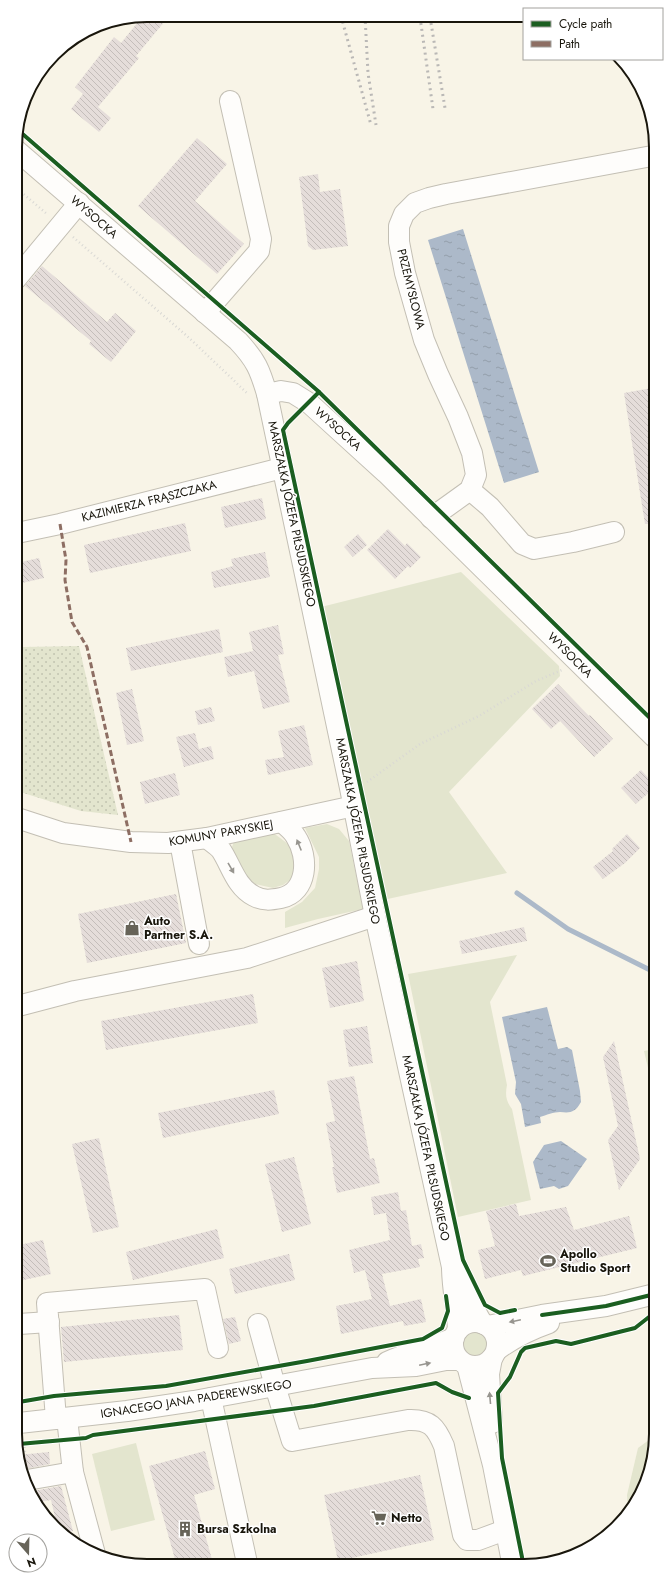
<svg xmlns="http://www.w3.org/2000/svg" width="671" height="1581" viewBox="0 0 671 1581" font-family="Jost,sans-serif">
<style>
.green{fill:#e3e5ce}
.garden{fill:url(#garden-dots)}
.water{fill:url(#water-ripples)}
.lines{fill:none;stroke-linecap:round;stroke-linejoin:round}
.stream{stroke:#acb9c9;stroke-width:5}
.building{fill:url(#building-back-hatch)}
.minor-casing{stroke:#c3bfb4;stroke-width:22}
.path{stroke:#d9d8d4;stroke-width:2.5;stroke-dasharray:1 3;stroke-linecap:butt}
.minor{stroke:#fefdfb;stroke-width:20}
.rail{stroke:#bab8b6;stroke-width:3;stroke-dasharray:2 4;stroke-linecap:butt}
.quiet{stroke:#8d6e63;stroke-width:3;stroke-dasharray:6 3;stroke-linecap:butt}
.cycleway-casing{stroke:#fff;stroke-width:6}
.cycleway{stroke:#1b5e20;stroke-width:4}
.oneway{fill:#97958f}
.labels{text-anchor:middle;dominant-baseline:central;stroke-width:3;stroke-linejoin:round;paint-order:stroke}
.street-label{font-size:12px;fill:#19160c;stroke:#fff}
.poi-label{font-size:12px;font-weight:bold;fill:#19160c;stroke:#fff;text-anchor:start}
.rim{fill:none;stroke:#19160c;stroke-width:2}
</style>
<defs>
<pattern id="garden-dots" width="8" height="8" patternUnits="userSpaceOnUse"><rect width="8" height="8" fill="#e3e5ce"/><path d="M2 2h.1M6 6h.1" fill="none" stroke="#c2c4b0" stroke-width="1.8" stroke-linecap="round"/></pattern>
<pattern id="water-ripples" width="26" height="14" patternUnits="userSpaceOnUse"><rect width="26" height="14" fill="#acb9c9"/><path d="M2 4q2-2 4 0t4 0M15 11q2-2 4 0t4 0" fill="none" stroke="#939eab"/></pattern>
<pattern id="building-back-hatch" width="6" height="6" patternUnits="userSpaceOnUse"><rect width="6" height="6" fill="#e5ddda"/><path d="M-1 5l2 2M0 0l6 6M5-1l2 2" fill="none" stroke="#c4bdba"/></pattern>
</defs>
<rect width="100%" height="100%" fill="#f8f4e7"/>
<g class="green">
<path d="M461,572l98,94 1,10 -111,116 58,81 -124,27 -62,-293z"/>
<path d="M327,824l12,5 10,12 14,68 -45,10 -33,9v-16l17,-10 13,-14 4,-19v-12l-14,-29z"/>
<path d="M273,833c23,15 22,19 20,45l-10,7 -10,3 -18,-4 -13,-13 -10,-24 3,-8z"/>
<path d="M517,955l-27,47 17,83c-2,10 -1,16 5,24l19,91 -73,17 -50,-243z"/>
<path d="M654,1049l1,48 -11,-46z"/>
<circle cx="475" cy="1344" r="12"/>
<path d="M649,1440l5,11 -8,33 -18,29 -1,-18 11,-47z"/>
<path d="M136,1443l19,77 -44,11 -19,-77z"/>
</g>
<path class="garden" d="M17,623l6,24 56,-1 39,169 -37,-4 -64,-20z"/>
<g class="water">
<path d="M463,229l76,243 -35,11 -76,-243z"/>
<path d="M547,1007l11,42 9,-2 5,3 8,41 1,11c-6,11 -11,11 -21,10 -6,0 -14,3 -20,5l1,6 -16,4 -4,-23 -6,-10 1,-12 -14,-65z"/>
<path d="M561,1141l26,18 -19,27 -9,3 -5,-3 -14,3 -7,-27 11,-17z"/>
</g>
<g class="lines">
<path class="stream" d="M517,893l51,36 86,43"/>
</g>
<g class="building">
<path d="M147,15h23l-34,41 3,2 -41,49 13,11 -12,14 -28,-23 12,-15 -8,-7 39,-50 7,6 22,-27z"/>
<path d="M197,138l30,26 -32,37 49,43 -27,30 -79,-68z"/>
<path d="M318,174l2,18 20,-3 8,57 -35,4 -5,-4 -9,-69z"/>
<path d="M42,266l65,56 8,-9 21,18 -25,31 -22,-18 2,-3 -66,-55z"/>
<path d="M652,388l1,136h-8l-21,-131z"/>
<path d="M262,498l4,21 -41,9 -4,-21z"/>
<path d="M185,523l6,28 -101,22 -6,-28z"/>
<path d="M388,529l17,17 2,-3 14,14 -11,11 -2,-2 -13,13 -28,-29z"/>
<path d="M358,534l9,11 -14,12 -9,-10z"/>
<path d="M265,552l5,25 -56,11 -3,-16 22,-6 -2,-7z"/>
<path d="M39,558l5,20 -22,5 -5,-20z"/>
<path d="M278,625l6,29 -6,1 12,47 -27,7 -9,-38 -26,6 -4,-20 29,-6 -4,-19z"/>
<path d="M219,629l4,23 -92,19 -5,-23z"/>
<path d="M558,684l31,32 1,-1 23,24 -19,18 -34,-36 -9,8 -19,-20z"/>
<path d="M132,689l12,52 -17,4 -11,-52z"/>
<path d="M211,707l4,14 -17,4 -3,-14z"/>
<path d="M304,725l9,40 -45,10 -3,-15 19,-3 -6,-26z"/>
<path d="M195,733l4,16 12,-3 3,13 -30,8 -8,-30z"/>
<path d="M641,770l13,14v4l-18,16 -15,-16z"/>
<path d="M175,773l5,22 -35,9 -5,-22z"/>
<path d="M627,834l13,14 -15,15 -22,16 -10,-12 20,-16 -1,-2z"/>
<path d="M176,894l10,49 -99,20 -9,-49z"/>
<path d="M524,927l3,14 -65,13 -3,-13z"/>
<path d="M357,961l7,40 -34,7 -8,-40z"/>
<path d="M253,994l5,29 -152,27 -5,-29z"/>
<path d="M367,1026l6,37 -24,4 -6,-37z"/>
<path d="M614,1041l26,118 -21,31 -11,-50 10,-14 -15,-69z"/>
<path d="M354,1076l16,83 4,-1 6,25 -43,10 -5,-26h2l-8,-44 9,-2 -8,-40z"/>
<path d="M274,1090l5,24 -116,24 -5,-25z"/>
<path d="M99,1138l20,89 -26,6 -21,-89z"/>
<path d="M294,1157l17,67 -29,8 -17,-68z"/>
<path d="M398,1192l3,19 5,-1 6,36 9,-2 3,14 -6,1 2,8 -38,7 8,32 31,-7 5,23 -22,4 -1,-5 -62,13 -5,-28 36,-7 -7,-29 -11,3 -5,-23 41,-10 -4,-27 -12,2 -3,-18z"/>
<path d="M516,1204l3,12 47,-9 8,23 55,-14 8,32 -114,28 -2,-6 -36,9 -7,-29 17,-4 -9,-35z"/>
<path d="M217,1229l7,29 -91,22 -7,-28z"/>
<path d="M43,1240l8,34 -32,7v-36z"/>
<path d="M289,1254l6,26 -60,14 -6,-25z"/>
<path d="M179,1315l4,35 -119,12 -3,-35z"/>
<path d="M235,1317l6,24 -12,3 -6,-25z"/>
<path d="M205,1451l10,38 -21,6 19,68h-37l-27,-97z"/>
<path d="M49,1452l1,12 -29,6 -2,-2v-13z"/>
<path d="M420,1475l14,65 -96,21 -14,-66z"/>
<path d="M61,1486l12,45 -10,3 -5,-4 -7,-30 -12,2 -6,-11z"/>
</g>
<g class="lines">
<defs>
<g id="minor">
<path d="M15,149l223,192c18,19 22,29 29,53l83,394 25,128 77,351c0,21 5,41 6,63"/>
<path d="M16,279l63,-76"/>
<path d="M205,313l54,-62 2,-12 -31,-138"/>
<path d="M267,394l14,-3 12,2 16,10 23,21 54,49 268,264"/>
<path d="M470,490l20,17 32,37 12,5 39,-7 41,-10"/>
<path d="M431,518l39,-28 6,-15 -4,-22 -14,-36 -20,-43 -14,-34 -19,-67 -6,-31v-16l5,-12 11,-11 14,-5 17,-4 206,-38"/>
<path d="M17,533l43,-9 222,-56"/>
<path d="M17,818l46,15 68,9 37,1 39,-5 147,-32"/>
<path d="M207,838c4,4 10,7 14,12 10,15 15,37 33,46 9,5 17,4 27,2 27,-6 28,-41 15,-61 -3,-6 -9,-10 -14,-15"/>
<path d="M180,842l19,102"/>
<path d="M18,1006l57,-15 172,-33 128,-42"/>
<path d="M453,1268c12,18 18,38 30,56"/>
<circle cx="475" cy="1344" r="22"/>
<path d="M19,1324l30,-2"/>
<path d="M258,1324l17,62 17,55 116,-21c22,-1 28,7 36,26l19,89 4,5h11l27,-10"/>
<path d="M488,1326l54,-11 64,-9 49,-12"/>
<path d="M497,1350c16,-12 32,-20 52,-27"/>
<path d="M387,1362c22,-10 45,-15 67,-24"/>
<path d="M467,1365l26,100 19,97"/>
<path d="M211,1398l36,165"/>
<path d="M67,1418l6,54 22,82"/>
<path d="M56,1419l-9,-116 158,-14 13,59"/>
<path d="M19,1423l108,-12 67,-10 178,-33 44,-2 30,-6h13"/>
<path d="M492,1423l-3,-49 3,-16"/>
<path d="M27,1480l46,-8"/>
</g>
</defs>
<use href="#minor" class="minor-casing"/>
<g class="path">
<path d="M19,176l1,15 27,23"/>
<path d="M73,237l114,99 60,57"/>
<path d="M367,782l53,-38 59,-28 57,-35 26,-11"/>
<path d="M24,1443l2,19"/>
<path d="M19,1453l6,-1"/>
</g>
<use href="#minor" class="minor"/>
<g class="rail">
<path d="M341,16l30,109"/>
<path d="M365,16l3,57 8,52"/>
<path d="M420,17l13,92"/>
<path d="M430,17l15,91"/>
</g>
<path class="quiet" d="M60,524l6,36 -1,20 7,42 15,25 44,195"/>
<defs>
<g id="cycleway">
<path d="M18,130l300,261 335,330"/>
<path d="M319,392l-31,31 -5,7 180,830 22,45 15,8 15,-3"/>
<path d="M542,1315l64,-9 49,-12"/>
<path d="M19,1402l35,-6 112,-10 141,-25 116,-22 19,-11 6,-17 -2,-15"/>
<path d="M19,1444l67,-6 7,-3 221,-29 122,-23 16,9 17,6"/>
<path d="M523,1562l-21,-104 -4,-65 12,-16 11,-25 4,-4 31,-7 15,3 64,-16 14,-11 6,-2"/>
</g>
</defs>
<use href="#cycleway" class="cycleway-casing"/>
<use href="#cycleway" class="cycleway"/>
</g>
<defs><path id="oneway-solid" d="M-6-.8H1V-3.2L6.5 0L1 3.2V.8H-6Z"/></defs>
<g class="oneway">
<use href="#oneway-solid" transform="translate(299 845) rotate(-112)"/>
<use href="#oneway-solid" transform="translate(231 868) rotate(60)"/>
<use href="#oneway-solid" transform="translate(515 1321) rotate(168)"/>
<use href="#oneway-solid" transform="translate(425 1364) rotate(-12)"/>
<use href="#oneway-solid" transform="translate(490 1398) rotate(-95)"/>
</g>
<defs>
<symbol id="shop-bare" viewBox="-9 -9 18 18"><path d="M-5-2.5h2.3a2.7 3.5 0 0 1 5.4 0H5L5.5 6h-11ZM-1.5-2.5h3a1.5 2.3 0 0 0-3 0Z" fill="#676459" stroke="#fff" stroke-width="2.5" paint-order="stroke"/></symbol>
<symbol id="stadium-bare" viewBox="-9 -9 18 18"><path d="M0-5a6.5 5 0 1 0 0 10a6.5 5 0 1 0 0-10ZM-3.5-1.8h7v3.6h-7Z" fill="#676459" stroke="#fff" stroke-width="2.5" paint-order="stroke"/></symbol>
<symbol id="supermarket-bare" viewBox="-9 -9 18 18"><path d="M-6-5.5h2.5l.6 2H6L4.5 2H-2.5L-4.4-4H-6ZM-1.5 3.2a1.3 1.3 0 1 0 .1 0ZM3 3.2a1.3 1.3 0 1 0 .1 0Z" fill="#676459" stroke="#fff" stroke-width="2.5" paint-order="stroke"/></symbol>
<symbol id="building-bare" viewBox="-9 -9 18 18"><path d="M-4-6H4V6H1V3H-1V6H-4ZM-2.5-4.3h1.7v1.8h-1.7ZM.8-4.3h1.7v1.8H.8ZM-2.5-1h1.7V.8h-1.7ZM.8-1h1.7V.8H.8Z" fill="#676459" stroke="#fff" stroke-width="2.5" paint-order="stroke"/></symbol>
</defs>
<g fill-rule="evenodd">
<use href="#shop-bare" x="121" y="917" width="22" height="22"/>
<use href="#stadium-bare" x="537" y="1250" width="22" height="22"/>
<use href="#supermarket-bare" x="368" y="1507" width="22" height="22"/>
<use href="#building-bare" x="174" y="1518" width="22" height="22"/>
</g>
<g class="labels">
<g class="street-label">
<text transform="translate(94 217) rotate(41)">WYSOCKA</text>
<text transform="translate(411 289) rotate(76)">PRZEMYSŁOWA</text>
<text transform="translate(338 429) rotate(42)">WYSOCKA</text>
<text transform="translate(149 501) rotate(-14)">KAZIMIERZA FRĄSZCZAKA</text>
<text transform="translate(292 514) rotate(78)">MARSZAŁKA JÓZEFA PIŁSUDSKIEGO</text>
<text transform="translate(570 655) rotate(45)">WYSOCKA</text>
<text transform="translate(358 831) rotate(79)">MARSZAŁKA JÓZEFA PIŁSUDSKIEGO</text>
<text transform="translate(221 833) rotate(-10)">KOMUNY PARYSKIEJ</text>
<text transform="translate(426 1148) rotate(78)">MARSZAŁKA JÓZEFA PIŁSUDSKIEGO</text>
<text transform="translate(196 1399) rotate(-9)">IGNACEGO JANA PADEREWSKIEGO</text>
</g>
<g class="poi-label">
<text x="144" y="921">Auto<tspan x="144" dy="14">Partner S.A.</tspan></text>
<text x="560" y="1254">Apollo<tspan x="560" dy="14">Studio Sport</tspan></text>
<text x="391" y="1518">Netto</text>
<text x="197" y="1529">Bursa Szkolna</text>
</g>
</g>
<path d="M0 0H671V1581H0ZM147 22H524A125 125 0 0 1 649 147V1434A125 125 0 0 1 524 1559H147A125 125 0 0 1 22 1434V147A125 125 0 0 1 147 22Z" fill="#fff" fill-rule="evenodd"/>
<path class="rim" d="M147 22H524A125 125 0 0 1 649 147V1434A125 125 0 0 1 524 1559H147A125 125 0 0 1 22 1434V147A125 125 0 0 1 147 22Z"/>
<rect x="523" y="8" width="140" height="52" fill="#ffffff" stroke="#a3a29e"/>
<rect x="531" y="21" width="20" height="6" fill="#1b5e20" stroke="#a3a29e"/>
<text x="559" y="28" font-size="12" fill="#19160c">Cycle path</text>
<rect x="531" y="41" width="20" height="6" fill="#8d6e63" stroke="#a3a29e"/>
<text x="559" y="48" font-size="12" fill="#19160c">Path</text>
<g transform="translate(28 1553) rotate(160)"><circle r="19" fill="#ffffff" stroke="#a3a29e"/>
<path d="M0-3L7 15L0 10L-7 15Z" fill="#676459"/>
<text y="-6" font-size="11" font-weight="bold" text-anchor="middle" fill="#19160c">N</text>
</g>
</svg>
